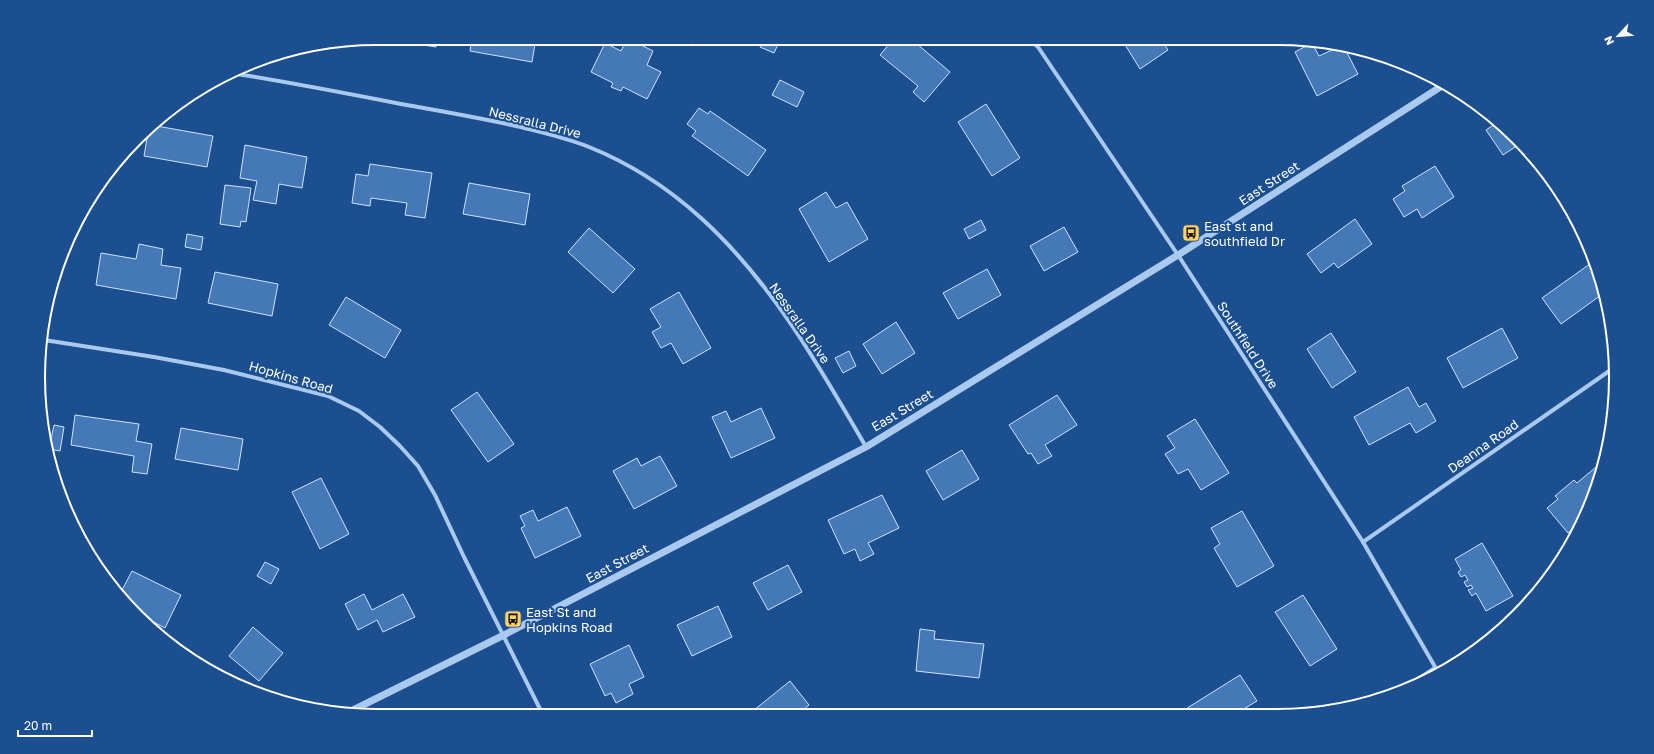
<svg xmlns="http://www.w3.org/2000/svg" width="1654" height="754" viewBox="0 0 1654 754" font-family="'Golos Text',sans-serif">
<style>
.building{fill:#4478b7;stroke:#cfe3fa}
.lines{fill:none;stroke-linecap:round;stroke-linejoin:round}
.minor{stroke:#a9c9ee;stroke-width:4}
.tertiary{stroke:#a9c9ee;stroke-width:7}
.labels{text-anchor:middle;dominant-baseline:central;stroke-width:4;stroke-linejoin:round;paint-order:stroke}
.street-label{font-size:13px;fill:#fff;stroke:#1b4f8f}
.poi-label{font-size:13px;fill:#fff;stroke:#1b4f8f;text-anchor:start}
.rim{fill:none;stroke:#fff;stroke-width:2}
</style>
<rect width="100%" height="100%" fill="#1b4f8f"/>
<g class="building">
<path d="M380,38h57l-1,9z"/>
<path d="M472,38h64l-4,24 -62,-11z"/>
<path d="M627,38l26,13 -6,14 14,7 -14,27 -24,-12 -2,4 -10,-4 2,-4 -22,-11 14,-29 16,8z"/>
<path d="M678,38h18l-4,8z"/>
<path d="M764,38h17l-7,15 -14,-6z"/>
<path d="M894,38h16l40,34 -26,30 -11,-10 5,-6 -38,-31z"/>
<path d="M1121,38h39l8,12 -28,19z"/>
<path d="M1312,43l7,13 24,-11 15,29 -41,22 -22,-44z"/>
<path d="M780,80l24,12 -7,15 -25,-12z"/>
<path d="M986,104l34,54 -28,18 -34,-54z"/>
<path d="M699,108l9,6 2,-3 56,39 -18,26 -56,-40 4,-5 -9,-7z"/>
<path d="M1498,122l23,21 -18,12 -17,-25z"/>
<path d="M151,125l62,11 -6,31 -63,-11 5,-29z"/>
<path d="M245,145l62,12 -5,31 -23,-4 -3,20 -23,-4 4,-19 -17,-3z"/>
<path d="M370,164l62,9 -7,45 -20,-3 2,-12 -36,-5 -1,8 -18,-3 4,-29 12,2z"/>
<path d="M1435,166l19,31 -32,21 -5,-9 -13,8 -11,-18 12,-8 -3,-5z"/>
<path d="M469,183l61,11 -5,31 -62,-11z"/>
<path d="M225,185l26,3 -5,34 -5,-1 -1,6 -20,-3z"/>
<path d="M826,192l10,16 11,-6 21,37 -39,23 -30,-53z"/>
<path d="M1355,219l17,25 -34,24 -4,-5 -13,10 -14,-19z"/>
<path d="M981,220l5,10 -17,9 -5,-10z"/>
<path d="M1064,227l14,25 -34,19 -14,-25z"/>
<path d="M589,228l46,41 -22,24 -45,-41z"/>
<path d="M187,234l16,3 -2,13 -16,-3z"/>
<path d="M139,244l24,5 -2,16 20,3 -5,31 -80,-14 5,-32 35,6z"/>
<path d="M67,252l-7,22 -1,-1z"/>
<path d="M1594,261l10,32 -43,31 -19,-26z"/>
<path d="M987,269l14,26 -43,24 -15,-26z"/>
<path d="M215,272l63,12 -6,32 -64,-13z"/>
<path d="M679,292l32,56 -28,16 -12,-21 -10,5 -9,-16 9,-5 -11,-18z"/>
<path d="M346,297l55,33 -16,28 -56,-33z"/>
<path d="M896,322l19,31 -33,21 -19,-30z"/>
<path d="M1502,328l16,30 -55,30 -16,-30z"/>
<path d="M1331,333l25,39 -24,16 -25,-39z"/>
<path d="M849,351l7,15 -13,7 -8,-15z"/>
<path d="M1408,387l11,20 7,-4 10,18 -20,12 -6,-10 -41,22 -15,-28z"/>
<path d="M477,392l37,52 -26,18 -37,-52z"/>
<path d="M1057,395l20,30 -32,20 7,11 -14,8 -7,-11 -3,1 -19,-29z"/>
<path d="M761,408l14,30 -44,20 -19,-41 14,-6 5,11z"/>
<path d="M75,415l64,9 -3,17 16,3 -5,30 -15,-2 2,-16 -63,-11z"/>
<path d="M1195,419l34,54 -28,17 -13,-21 -10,5 -13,-20 10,-6 -8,-12z"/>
<path d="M54,425l10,2 -4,24 -11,-2z"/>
<path d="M181,428l62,11 -5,31 -63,-11z"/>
<path d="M962,450l17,29 -36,21 -17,-29z"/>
<path d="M660,456l17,30 -43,23 -21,-38 24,-13 4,8z"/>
<path d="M1602,466l-12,41 -8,14 -14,12 -21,-25 11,-9 -3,-3 19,-16 3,3 19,-16 2,3z"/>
<path d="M53,472l3,1 -1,10z"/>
<path d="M321,478l28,56 -29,15 -28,-57z"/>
<path d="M882,495l17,33 -31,15 6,11 -14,7 -5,-12 -11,5 -16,-34z"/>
<path d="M567,507l14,29 -46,22 -14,-30 4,-2 -5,-10 13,-6 5,11z"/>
<path d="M1242,511l32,55 -37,21 -23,-39 6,-4 -9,-16z"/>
<path d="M1482,543l31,53 -27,15 -10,-18 -4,3 -4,-6 5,-2 -2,-3 -4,2 -3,-5 4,-2 -3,-5 -4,2 -3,-5 3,-2 -6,-11z"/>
<path d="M265,562l14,7 -8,15 -14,-8z"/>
<path d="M788,565l14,27 -34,18 -15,-27z"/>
<path d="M132,571l49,24 -16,33 -25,-13 -19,-23z"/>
<path d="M364,594l8,16 31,-16 12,23 -32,15 -6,-12 -19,10 -13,-26z"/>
<path d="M1303,595l34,54 -27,17 -35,-54z"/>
<path d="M718,606l14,31 -40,19 -15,-31z"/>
<path d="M253,627l30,26 -24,28 -30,-25z"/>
<path d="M920,629l15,2 -1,8 50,5 -5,34 -63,-7z"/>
<path d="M629,645l15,32 -15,7 4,10 -17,9 -5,-10 -6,3 -15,-32z"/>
<path d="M1240,675l17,26 -20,12h-51l-2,-3z"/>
<path d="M790,681l19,24 -12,10h-49z"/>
</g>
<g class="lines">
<g class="minor">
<path d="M1027,38l11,9 140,208 185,287 75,130"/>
<path d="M231,73c57,9 114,20 170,31 40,7 80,14 120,23 23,6 46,11 68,20 40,16 80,42 112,71 70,63 118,148 165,229"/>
<path d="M44,340l110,17 70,13 104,26 31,15 21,16 20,19 18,20 17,29 29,62 79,158"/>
<path d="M1363,542l252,-175"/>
<path d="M1398,692l37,-24"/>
</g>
<path class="tertiary" d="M347,713l157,-78 362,-188 312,-192 267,-171"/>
</g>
<defs>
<symbol id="bus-square" viewBox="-11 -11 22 22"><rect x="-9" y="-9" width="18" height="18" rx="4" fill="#ffd166" stroke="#1b4f8f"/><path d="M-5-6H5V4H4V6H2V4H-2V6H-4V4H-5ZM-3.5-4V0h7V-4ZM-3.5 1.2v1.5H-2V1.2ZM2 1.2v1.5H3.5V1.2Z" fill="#111"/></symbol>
</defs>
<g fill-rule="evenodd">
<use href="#bus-square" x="1181" y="223" width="20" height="20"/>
<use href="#bus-square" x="503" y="609" width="20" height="20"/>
</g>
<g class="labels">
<g class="street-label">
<text transform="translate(535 122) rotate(14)">Nessralla Drive</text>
<text transform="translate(1269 183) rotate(-33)">East Street</text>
<text transform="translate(800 323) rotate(55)">Nessralla Drive</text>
<text transform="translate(1248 345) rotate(57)">Southfield Drive</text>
<text transform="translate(291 377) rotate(16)">Hopkins Road</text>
<text transform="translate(902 410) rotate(-31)">East Street</text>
<text transform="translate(1483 446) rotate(-35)">Deanna Road</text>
<text transform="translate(617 563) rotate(-28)">East Street</text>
</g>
<g class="poi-label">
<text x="1204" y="226">East st and<tspan x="1204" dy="15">southfield Dr</tspan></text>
<text x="526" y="612">East St and<tspan x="526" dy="15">Hopkins Road</tspan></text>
</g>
</g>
<path d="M0 0H1654V754H0ZM377 45H1277A332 332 0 0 1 1609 377V377A332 332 0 0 1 1277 709H377A332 332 0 0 1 45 377V377A332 332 0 0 1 377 45Z" fill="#1b4f8f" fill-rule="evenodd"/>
<path class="rim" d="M377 45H1277A332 332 0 0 1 1609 377V377A332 332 0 0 1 1277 709H377A332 332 0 0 1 45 377V377A332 332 0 0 1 377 45Z"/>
<g transform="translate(1618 36) rotate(244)" stroke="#1b4f8f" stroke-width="3" paint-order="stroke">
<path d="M0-3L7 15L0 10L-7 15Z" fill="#ffffff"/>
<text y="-6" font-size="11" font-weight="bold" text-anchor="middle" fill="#ffffff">N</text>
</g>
<path d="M18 730v6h74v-6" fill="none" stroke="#ffffff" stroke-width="2"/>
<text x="24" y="730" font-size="12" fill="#ffffff" stroke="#1b4f8f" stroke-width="3" paint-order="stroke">20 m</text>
</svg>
